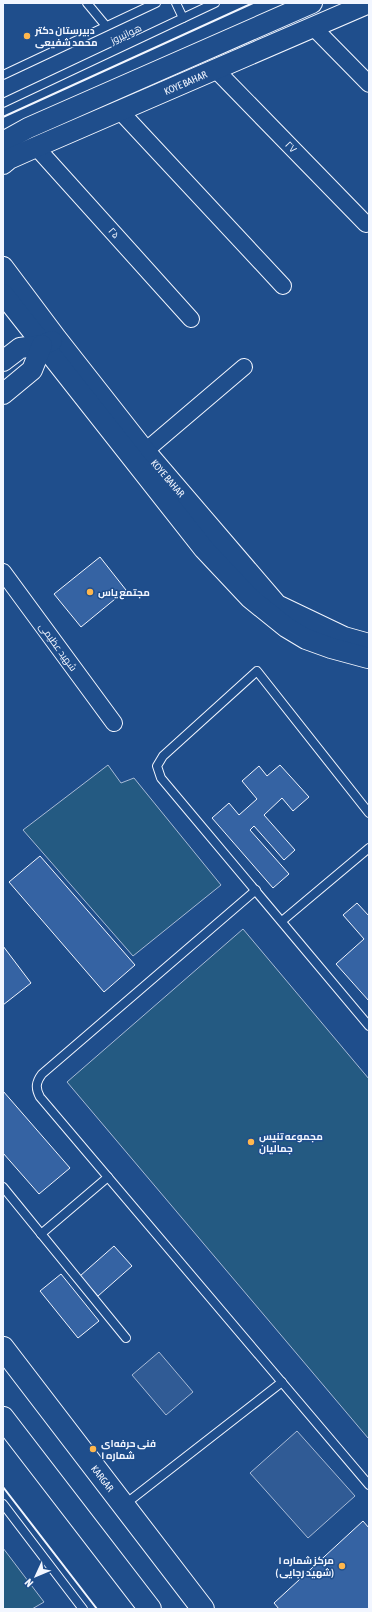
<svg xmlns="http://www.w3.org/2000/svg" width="372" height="1612" viewBox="0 0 372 1612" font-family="'Asap Condensed',Cairo,sans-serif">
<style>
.green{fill:#245a82;stroke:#a8bbd7}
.parking{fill:#305b95;stroke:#a8bbd7}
.building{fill:#3563a3;stroke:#f2f6ff}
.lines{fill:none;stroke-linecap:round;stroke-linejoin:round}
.service-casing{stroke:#f2f6ff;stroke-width:10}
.minor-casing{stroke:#f2f6ff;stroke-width:18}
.tertiary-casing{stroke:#f2f6ff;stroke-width:22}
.secondary-casing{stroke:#f2f6ff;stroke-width:24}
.service{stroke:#1f4e8c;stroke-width:8}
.minor{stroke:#1f4e8c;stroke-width:16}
.tertiary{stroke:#1f4e8c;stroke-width:20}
.secondary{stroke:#1f4e8c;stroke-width:22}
.wall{stroke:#f2f6ff;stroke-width:2}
.poi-dot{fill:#ffb74d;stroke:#1f4e8c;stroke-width:1.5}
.labels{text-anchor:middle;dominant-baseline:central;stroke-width:3;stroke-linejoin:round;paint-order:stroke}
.poi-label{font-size:10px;font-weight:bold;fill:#f2f6ff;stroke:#1f4e8c;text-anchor:start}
.street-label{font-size:10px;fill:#f2f6ff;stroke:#1f4e8c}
</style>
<rect width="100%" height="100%" fill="#1f4e8c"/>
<g class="green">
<path d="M108,765l13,18 13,-5 87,107 -88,71 -110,-126z"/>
<path d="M243,929l126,150v358l-1,1 -301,-356z"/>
<path d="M3,1548l41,54 -12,7h-29z"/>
</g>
<g class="parking">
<path d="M159,1352l34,40 -27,23 -34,-40z"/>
<path d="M297,1431l58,65 -47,42 -58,-65z"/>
</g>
<g class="building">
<path d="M100,557l26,33 -45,37 -27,-33z"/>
<path d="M280,765l29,32 -16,14 -11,-13 -18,17 31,35 -11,10 -30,-34 -4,4 39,44 -16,14 -61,-70 17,-15 10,12 18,-16 -15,-18 17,-15 8,10z"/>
<path d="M40,856l95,109 -31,27 -95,-110z"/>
<path d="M357,903l12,13v85l-33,-37 28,-25 -21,-24z"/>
<path d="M3,946l28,37 -28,22z"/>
<path d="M3,1091l67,77 -31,26 -36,-41z"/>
<path d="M114,1246l18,20 -34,30 -18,-20z"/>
<path d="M61,1274l38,47 -21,17 -38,-47z"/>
<path d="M363,1521l6,7v81h-90l-5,-6z"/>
</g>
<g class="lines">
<defs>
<g id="service">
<path d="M87,3l19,23"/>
<path d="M176,3l7,15"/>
<path d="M3,75l153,-72"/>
<path d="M3,103l212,-100"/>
<path d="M369,813l-112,-142 -94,85 -6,10 4,12 208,248"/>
<path d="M256,890l-214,184c-6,8 -7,14 -2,23l329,388"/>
<path d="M282,921l87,-73"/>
<path d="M3,1187l123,151"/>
<path d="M41,1234l67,-57"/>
<path d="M3,1504l80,105"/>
<path d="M124,1505l158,-123"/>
</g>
<g id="minor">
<path d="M313,27l56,57"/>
<path d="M216,70l150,154"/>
<path d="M120,111l163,175"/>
<path d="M36,147l155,172"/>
<path d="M137,458l107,-91"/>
<path d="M3,572l111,151"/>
</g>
<g id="tertiary">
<path d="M3,142l25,-14 284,-125"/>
<path id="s1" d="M3,164l6,-5 27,-12 333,-144"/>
<path id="s2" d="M3,267l54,72 88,112 132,154 67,32 25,7"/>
<path d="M3,294l201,255 46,49 36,29 20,12 25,9 37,10"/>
<path d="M3,361l17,-13 22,-3 10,-4"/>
<path d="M3,394l29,-24 10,-25"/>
</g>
<g id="secondary">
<path id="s3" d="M3,1348l200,261"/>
<path d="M3,1418l147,191"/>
</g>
</defs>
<use href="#service" class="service-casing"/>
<use href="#minor" class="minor-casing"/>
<use href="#tertiary" class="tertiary-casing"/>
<use href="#secondary" class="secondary-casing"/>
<use href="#service" class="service"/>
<use href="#minor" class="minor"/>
<use href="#tertiary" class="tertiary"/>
<use href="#secondary" class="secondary"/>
<g class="wall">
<path d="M3,117l250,-114"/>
<path d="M3,1487l94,122"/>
</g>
</g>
<g class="poi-dot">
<circle cx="27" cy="36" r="4"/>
<circle cx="90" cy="592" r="4"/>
<circle cx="251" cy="1142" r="4"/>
<circle cx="93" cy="1449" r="4"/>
<circle cx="342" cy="1566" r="4"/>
</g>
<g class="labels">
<g class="poi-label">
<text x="35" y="30">دبیرستان دکتر<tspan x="35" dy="12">محمد شفیعی</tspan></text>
<text x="98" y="592">مجتمع یاس</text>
<text x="259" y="1136">مجموعه تنیس<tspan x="259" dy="12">جمالیان</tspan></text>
<text x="101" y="1443">فنی حرفه‌ای<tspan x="101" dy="12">شماره ۱</tspan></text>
<text x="334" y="1560" text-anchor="end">مرکز شماره ۱<tspan x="334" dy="12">( شهید رجایی)</tspan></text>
</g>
<g class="street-label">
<text transform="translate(126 34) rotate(-25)">هوانیروز</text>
<text stroke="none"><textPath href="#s1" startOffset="200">KOYE BAHAR</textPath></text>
<text transform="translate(291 147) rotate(46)">۲۷</text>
<text transform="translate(114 233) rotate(48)">۲۵</text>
<text stroke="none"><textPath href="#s2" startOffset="268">KOYE BAHAR</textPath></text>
<text transform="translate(58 647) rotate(54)">شهید عظیمی</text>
<text stroke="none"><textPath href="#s3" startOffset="164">KARGAR</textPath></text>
</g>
</g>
<rect width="372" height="1612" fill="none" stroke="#f2f6ff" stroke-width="8"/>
<g transform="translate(36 1576) rotate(226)" stroke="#1f4e8c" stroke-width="3" paint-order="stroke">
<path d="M0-3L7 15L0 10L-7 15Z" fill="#f2f6ff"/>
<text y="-6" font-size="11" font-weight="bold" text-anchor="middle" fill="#f2f6ff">N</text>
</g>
</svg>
